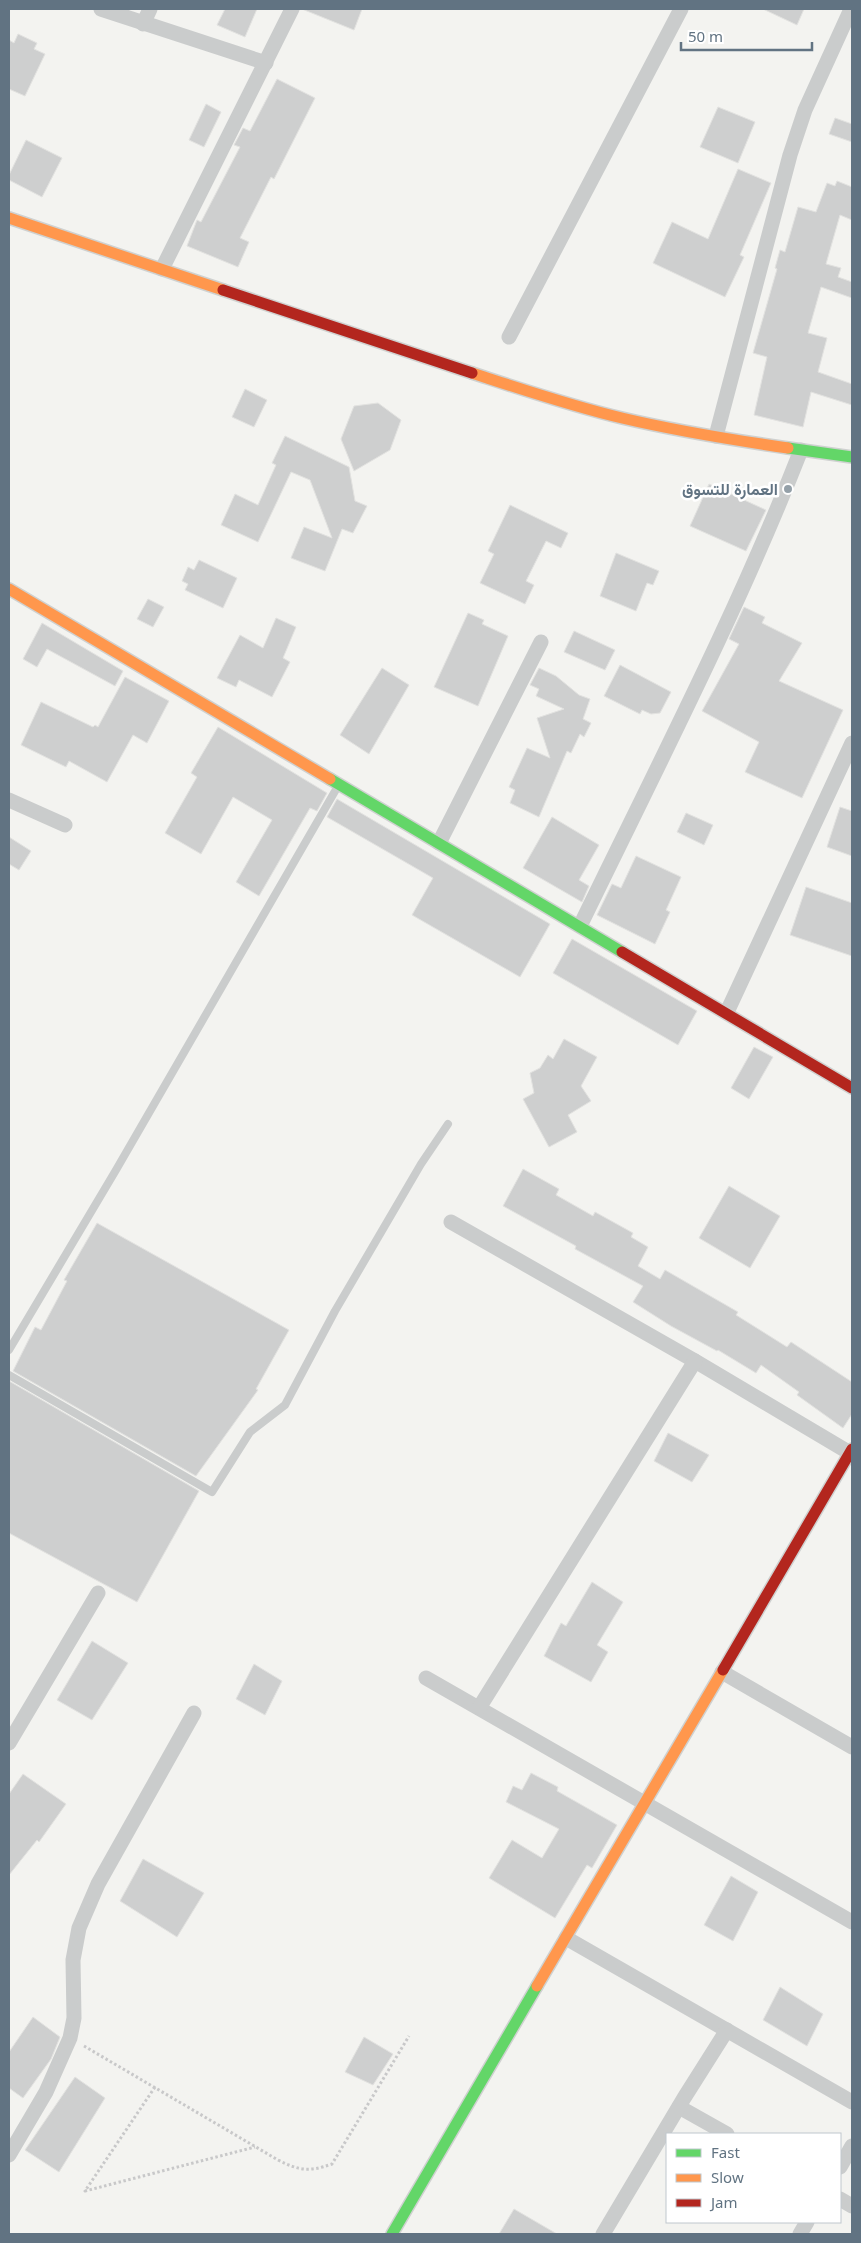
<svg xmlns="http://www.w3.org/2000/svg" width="861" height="2243" viewBox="0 0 861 2243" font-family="'Noto Sans',Vazirmatn,sans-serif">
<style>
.building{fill:#cecfcf;stroke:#e2e2e0}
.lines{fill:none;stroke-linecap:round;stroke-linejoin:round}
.fast-casing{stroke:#cfd1d0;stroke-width:14}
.slow-casing{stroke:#cfd1d0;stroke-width:14}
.jam-casing{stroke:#cfd1d0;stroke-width:14}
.path{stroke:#c8c8c9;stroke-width:3;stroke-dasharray:2.5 2.5;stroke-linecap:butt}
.lane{stroke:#cacccc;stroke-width:8}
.street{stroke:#cacccc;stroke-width:15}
.fast{stroke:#63d668;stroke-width:11}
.slow{stroke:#ff974d;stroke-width:11}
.jam{stroke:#b3261e;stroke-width:11}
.poi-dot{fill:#94a0a8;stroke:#fff;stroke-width:2}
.labels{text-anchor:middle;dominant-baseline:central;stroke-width:5;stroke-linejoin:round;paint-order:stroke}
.poi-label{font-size:16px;font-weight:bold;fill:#617382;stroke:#fff;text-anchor:end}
</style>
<rect width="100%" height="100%" fill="#f3f3f0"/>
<g class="building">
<path d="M225,9h32l-12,28 -28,-12z"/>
<path d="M302,9h60l-8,21z"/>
<path d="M763,9h41l-7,16z"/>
<path d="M18,34l19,9 -3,6 11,5 -20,42 -16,-7v-49l5,3z"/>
<path d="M277,79l38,19 -41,81 -3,-2 -31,61 9,4 -11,25 -51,-21 10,-26 4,2 39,-75 -6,-2 9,-17 7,3z"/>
<path d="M206,104l15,8 -17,35 -15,-7z"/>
<path d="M718,107l37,15 -17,41 -38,-16z"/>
<path d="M835,118l17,6v18l-23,-8z"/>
<path d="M26,140l36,18 -20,39 -33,-17v-5z"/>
<path d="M738,169l33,14 -31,72 4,2 -19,40 -72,-34 19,-41 36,17z"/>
<path d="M837,181l15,6v33l-12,-5 -14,49 15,4 -3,9 14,5v16l-31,-11 -13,46 19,5 -9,34 34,12v21l-41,-13 -8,35 -49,-12 13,-58 -14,-4 24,-84 -2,-1 5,-18 5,2 13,-45 18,5 11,-29 8,3z"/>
<path d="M245,389l22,11 -13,27 -22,-10z"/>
<path d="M378,403l23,17 -11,30 -36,21 -13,-32 13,-33z"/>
<path d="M285,436l64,31 6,34 12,5 -14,27 -11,-4 -17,42 -34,-13 13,-31 28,11 -22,-58 -19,-8 -33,70 -37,-17 14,-31 23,11 18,-40 -4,-2z"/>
<path d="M709,484l57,26 -20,41 -56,-25z"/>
<path d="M510,505l58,28 -7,15 -15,-7 -20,40 8,4 -9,19 -45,-21 14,-29 -6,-3z"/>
<path d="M616,553l43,18 -6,14 -6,-2 -11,28 -36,-15z"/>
<path d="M199,560l38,18 -14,30 -38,-18 3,-6 -6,-3 6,-14 6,3z"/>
<path d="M148,599l16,8 -11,20 -16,-8z"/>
<path d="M744,607l21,10 -3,6 40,20 -23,38 64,29 -41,88 -57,-26 14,-30 -57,-31 37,-67 -10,-5z"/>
<path d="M468,613l16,7 -2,4 26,12 -30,70 -44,-19z"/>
<path d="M276,618l20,9 -13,31 7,4 -18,35 -33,-17 -3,7 -19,-9 23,-43 23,13z"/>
<path d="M42,623l81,48 -8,15 -68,-37 -10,18 -14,-8z"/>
<path d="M574,631l41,19 -10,20 -41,-18z"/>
<path d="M620,665l51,27 -11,21 -9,1 -9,-4 -2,4 -36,-18z"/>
<path d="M382,668l27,17 -40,69 -29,-19z"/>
<path d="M539,668l17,8 23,19 11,4 -7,20 8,4 -7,14 -4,-3 -9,19 -4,-2 -28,66 -29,-14 5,-13 -6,-3 18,-39 23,10 -13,-40 27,-9 -28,-13 3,-7 -9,-4z"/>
<path d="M125,677l44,24 -22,42 -14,-8 -26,47 -38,-21 -3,6 -45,-22 20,-43 52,25 2,-2 3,2z"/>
<path d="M218,727l109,66 -10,18 -7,-3 -51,88 -23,-14 36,-62 -39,-23 -32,57 -36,-21 32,-56 -6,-4z"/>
<path d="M337,799l213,125 -30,53 -108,-62 21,-37 -106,-61z"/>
<path d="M840,807l12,4v45l-25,-9z"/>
<path d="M686,813l27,12 -9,20 -27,-13z"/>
<path d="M552,817l47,28 -20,35 10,6 -7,16 -59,-34z"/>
<path d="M9,837l22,14 -12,19 -10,-6z"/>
<path d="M636,856l45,21 -15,33 4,2 -15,32 -58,-29 15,-31 9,4z"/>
<path d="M806,887l46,16v53l-62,-21z"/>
<path d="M572,939l125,72 -19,34 -125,-72z"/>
<path d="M564,1039l33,18 -16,29 10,15 -23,14 9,17 -28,15 -26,-48 11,-6 -4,-20 10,-5 8,-13 5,4z"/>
<path d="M754,1047l19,10 -24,42 -18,-11z"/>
<path d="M523,1169l36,20 -3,6 37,21 2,-4 38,21 -2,4 17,10 -10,19 22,13 5,-9 73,42 -2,3 51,32 4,-5 61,40v32l-9,14 -46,-33 2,-3 -38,-27 -5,8 -38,-23 -1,1 -46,-25 -38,-24 10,-16 -68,-37 1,-3 -73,-40z"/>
<path d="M729,1186l51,30 -30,52 -51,-30z"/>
<path d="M97,1223l192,107 -33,59 2,1 -62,86 -183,-105 22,-44 6,3 26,-49 -3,-1z"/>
<path d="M9,1381l190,110 -62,111 -128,-69z"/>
<path d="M668,1433l41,22 -17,27 -38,-21z"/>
<path d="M592,1582l31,20 -26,43 11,7 -17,30 -47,-26 17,-33 5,3z"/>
<path d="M92,1641l36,22 -36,57 -35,-20z"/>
<path d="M254,1664l28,17 -17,34 -29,-16z"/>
<path d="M531,1773l27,14 -1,4 60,34 -25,43 -5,-3 -32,53 -66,-40 23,-38 30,18 17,-29 -53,-27 7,-16 9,4z"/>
<path d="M23,1774l43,30 -27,38 -2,-2 -28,35v-81z"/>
<path d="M143,1859l61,34 -27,44 -57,-36z"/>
<path d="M731,1876l27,16 -25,49 -29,-16z"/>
<path d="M780,1987l43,27 -16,32 -44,-26z"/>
<path d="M33,2017l27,20 -9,22 -28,39 -14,-10v-36z"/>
<path d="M364,2037l29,17 -20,31 -28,-13z"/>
<path d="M75,2077l30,21 -46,74 -34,-22z"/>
<path d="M514,2209l43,25h-58z"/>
</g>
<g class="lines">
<defs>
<g id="fast">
<path d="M788,448l64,9"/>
<path d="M330,779l292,173"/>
<path d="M392,2234l145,-248"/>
</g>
<g id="slow">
<path d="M9,218l214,72"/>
<path d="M472,373c49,16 99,33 150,45 55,13 111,22 166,30"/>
<path d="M9,589l321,190"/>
<path d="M537,1986l186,-316"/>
</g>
<g id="jam">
<path d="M223,290l249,83"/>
<path d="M622,952l230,136"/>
<path d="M723,1670l129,-221"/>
</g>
</defs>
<use href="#fast" class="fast-casing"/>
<use href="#slow" class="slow-casing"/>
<use href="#jam" class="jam-casing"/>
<g class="path">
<path d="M84,2046l194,114c22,11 31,12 54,4l77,-128"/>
<path d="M155,2087l-70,104 170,-44"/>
</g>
<g class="lane">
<path d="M9,1350l107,-180 222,-384"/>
<path d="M9,1375l203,117 38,-60 35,-27 50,-94 86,-147 27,-40"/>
</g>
<g class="street">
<path d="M101,9l165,54"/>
<path d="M143,24l7,-15"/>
<path d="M162,269l130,-260"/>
<path d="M509,337l172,-328"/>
<path d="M716,436l74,-281 15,-45 46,-101"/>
<path d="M9,800l56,25"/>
<path d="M439,843l102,-201"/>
<path d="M580,926c76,-157 157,-313 221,-476"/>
<path d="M727,1012l125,-269"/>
<path d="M451,1222l244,139 155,92"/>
<path d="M722,1672l130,75"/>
<path d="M426,1678l426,244"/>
<path d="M479,1708l216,-347"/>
<path d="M9,1743l89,-150"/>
<path d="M566,1938l286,164"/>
<path d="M679,2107l48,27"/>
<path d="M9,2155l37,-63 24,-54 4,-20 -1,-58 6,-32 19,-44 96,-171"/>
<path d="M840,2167l12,-21"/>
<path d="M840,2199l12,7"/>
<path d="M603,2234l81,-136 43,-68"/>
<path d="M800,2234l7,-12"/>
</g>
<use href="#fast" class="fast"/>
<use href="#slow" class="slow"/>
<use href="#jam" class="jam"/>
</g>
<circle class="poi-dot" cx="788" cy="489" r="5"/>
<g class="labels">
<g class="poi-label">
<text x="778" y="489">العمارة للتسوق</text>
</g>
</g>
<rect width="861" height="2243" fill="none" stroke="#617382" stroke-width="20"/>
<rect x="666" y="2133" width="175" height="90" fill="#ffffff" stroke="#c0c7cd"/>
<rect x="676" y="2149" width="25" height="8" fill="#63d668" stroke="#c0c7cd"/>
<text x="711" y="2158" font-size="15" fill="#617382">Fast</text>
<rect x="676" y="2174" width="25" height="8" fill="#ff974d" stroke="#c0c7cd"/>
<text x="711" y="2183" font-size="15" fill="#617382">Slow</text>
<rect x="676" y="2199" width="25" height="8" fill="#b3261e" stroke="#c0c7cd"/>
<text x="711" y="2208" font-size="15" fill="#617382">Jam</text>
<path d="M681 42v8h131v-8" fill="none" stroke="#617382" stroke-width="2.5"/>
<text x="688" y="42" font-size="15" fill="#617382" stroke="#ffffff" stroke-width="4" paint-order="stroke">50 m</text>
</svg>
